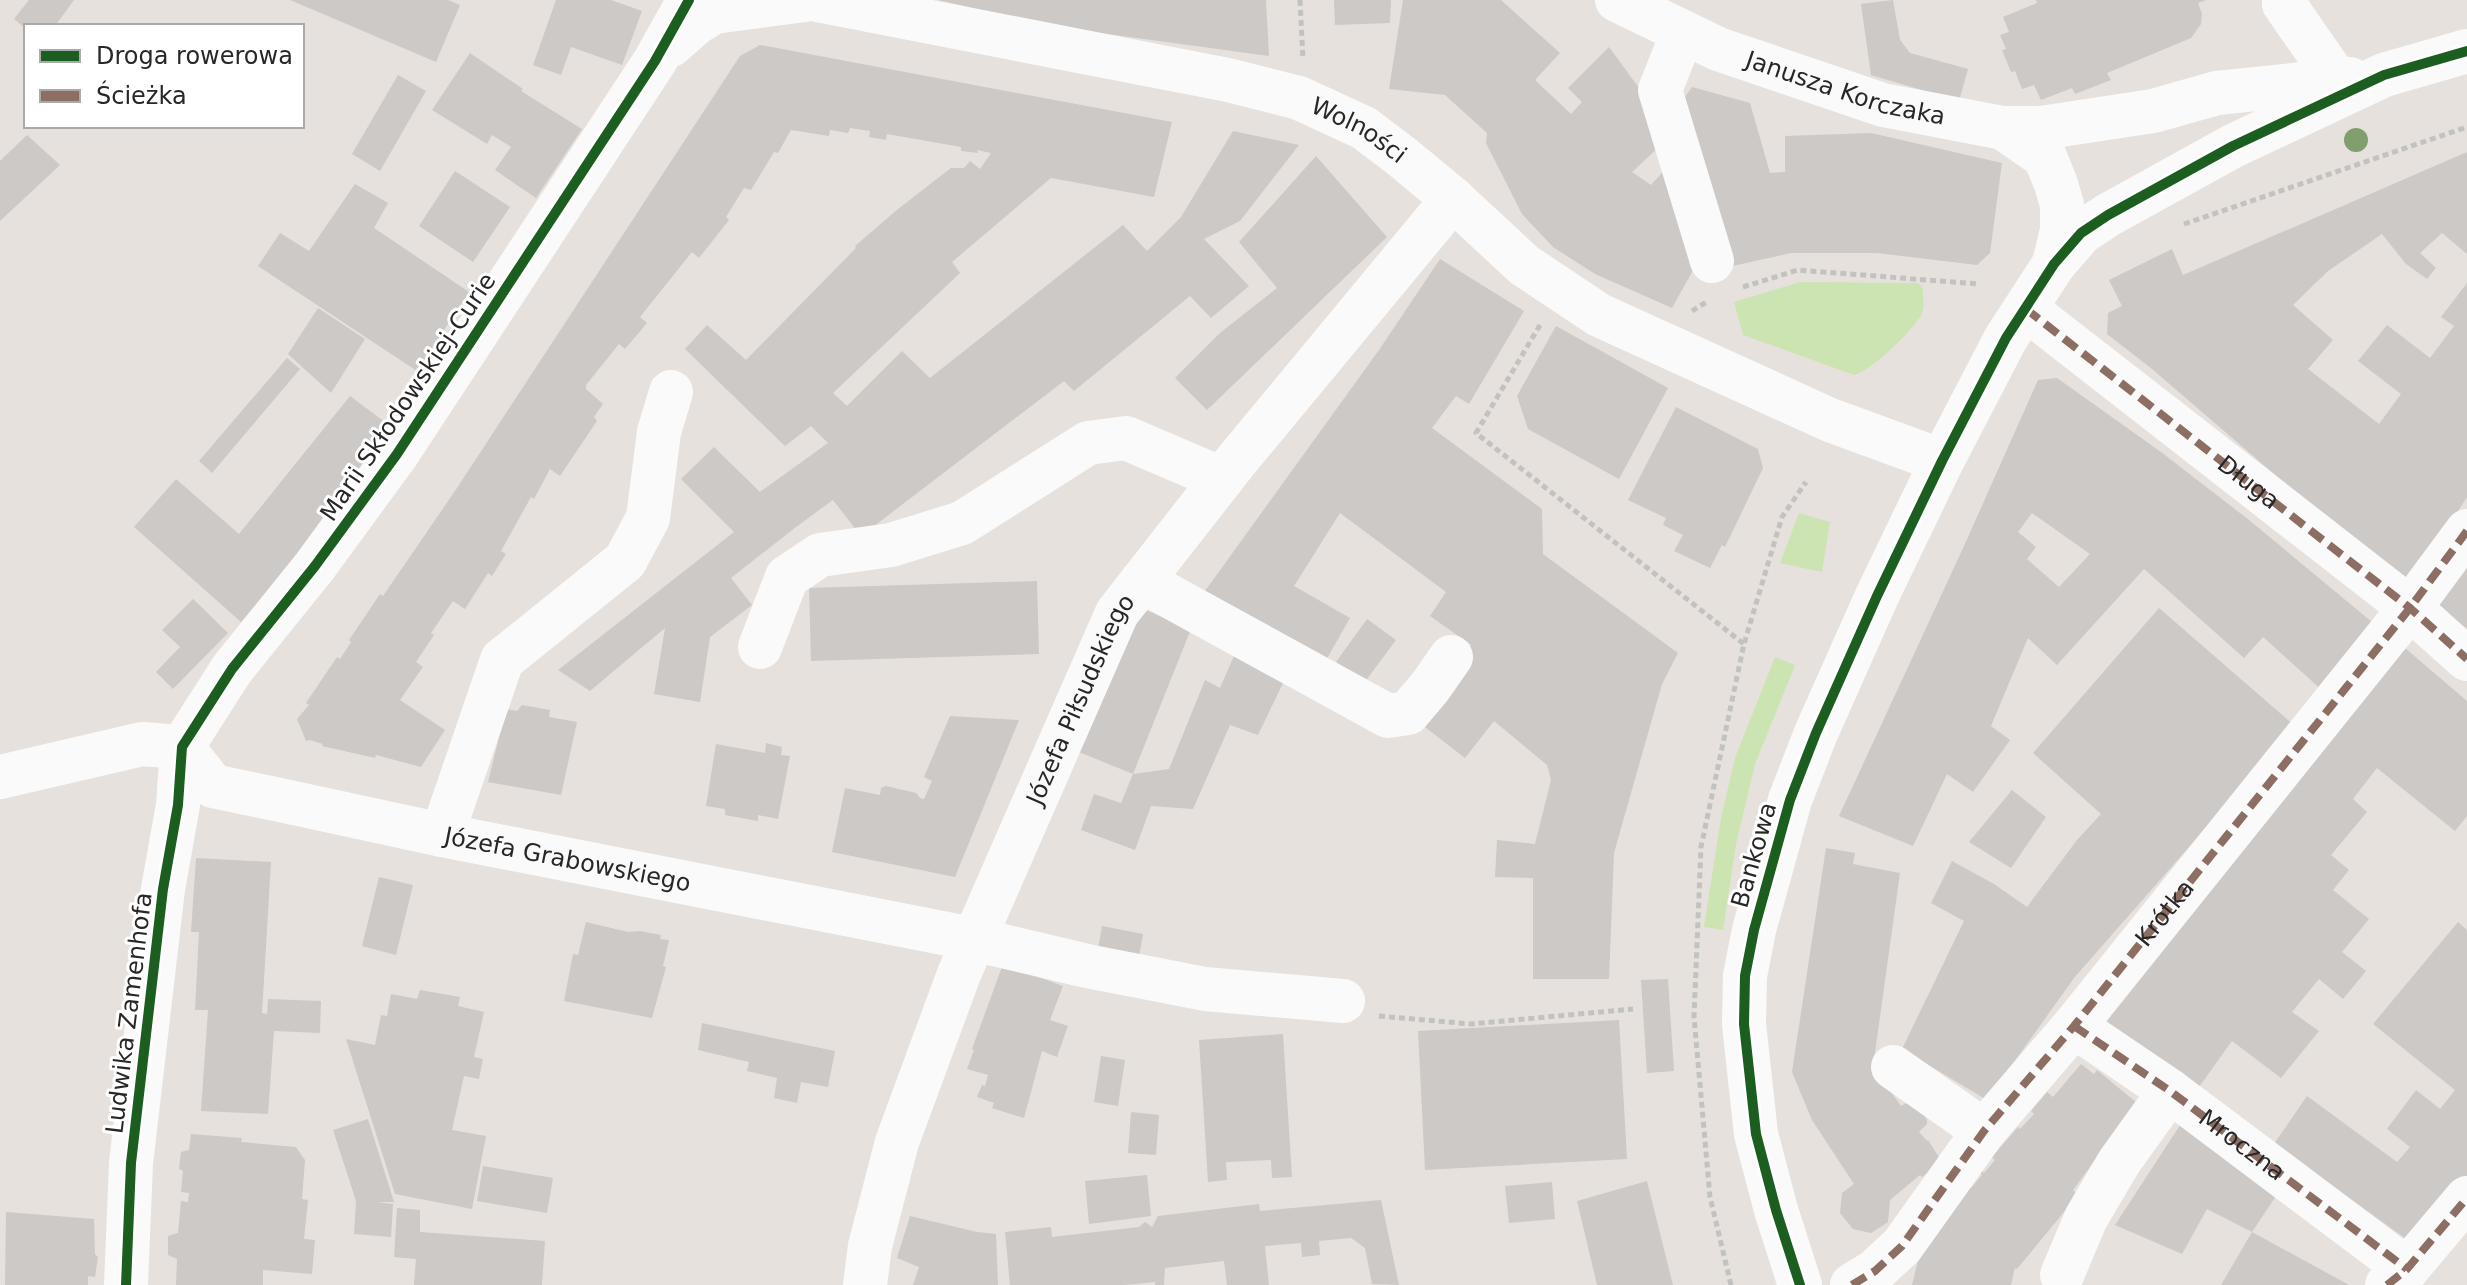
<svg xmlns="http://www.w3.org/2000/svg" width="2467" height="1285" viewBox="0 0 2467 1285" font-family="'DejaVu Sans',sans-serif">
<style>
.green{fill:#cce4b1}
.building{fill:#ccc9c6;fill-rule:evenodd}
.lines{fill:none;stroke-linecap:round;stroke-linejoin:round}
.path{stroke:#c2c2c1;stroke-width:5;stroke-dasharray:6 4;stroke-linecap:butt}
.minor{stroke:#fbfafa;stroke-width:44}
.quiet{stroke:#8d6e63;stroke-width:8;stroke-dasharray:16 8;stroke-linecap:butt}
.cycleway-casing{stroke:#fff;stroke-width:15}
.cycleway{stroke:#1b5e20;stroke-width:10}
.tree{fill:#819e6e}
.labels{text-anchor:middle;dominant-baseline:central;stroke-width:6;stroke-linejoin:round;paint-order:stroke}
.street-label{font-size:24px;fill:#272727;stroke:#fff}
</style>
<rect width="100%" height="100%" fill="#e6e1dc"/>
<g class="green">
<path d="M1800,282l117,1 5,3c1,11 4,22 -2,31 -10,16 -48,53 -66,58l-111,-40 -9,-33z"/>
<path d="M1799,513l31,9 -8,50 -42,-9z"/>
<path d="M1775,657l20,8 -40,99 -19,80 -13,86 -19,-3 17,-109 14,-60z"/>
</g>
<g class="building">
<path d="M29,0h45l-19,26h-29v3l-12,-10z"/>
<path d="M290,0h158l12,5 -24,57z"/>
<path d="M556,0h55l31,11 -20,54 -51,-18 -10,28 -28,-10z"/>
<path d="M938,0h328l3,56 -213,-29z"/>
<path d="M1334,0h57l-1,23 -55,2z"/>
<path d="M1403,0h98l59,53 -25,27 36,34 11,-12 -14,-14 41,-41 30,41 22,57 -29,27 19,13 17,-19 33,90 -29,52 -77,-34 -42,-27 -31,-33 -36,-71 1,-10 -42,-38 -56,-6z"/>
<path d="M1893,0l7,40 10,13 58,16 -9,32 -88,-26 -10,-71z"/>
<path d="M2036,0h170l-8,3 4,11 -1,10 -10,14 -84,35 4,7 -36,14 -3,-6 -31,12 -7,-15 -12,4 -7,-18 -4,1 -9,-22 4,-1 -6,-14 9,-3 -6,-15 34,-14z"/>
<path d="M760,45l412,77 -18,75 -103,-19 -99,84 8,11 -127,120 14,13 55,-55 28,27 193,-153 24,26 34,-34 52,-86 66,14 -59,76 -36,18 45,47 -38,32 -21,-22 -116,95 -10,-10 -203,155 -28,-36 -37,27 -65,51 21,27 -42,32 -10,65 -46,-8 11,-66 -75,63 -32,-21 176,-138 -53,-53 33,-32 46,45 68,-49 -17,-17 -26,20 -100,-97 22,-24 39,35 110,-112 -1,-2 43,-37 53,-41h13l6,-7 10,8 11,-16 -14,-3 1,3 -17,-2v-4l-74,-13 -1,6 -17,-3 1,-6 -20,-3 -2,5 -18,-3 -1,6 -38,-6 -13,23 -4,-1 -23,38 -7,-2 -18,29 3,3 -30,38 -7,-6 -52,65 7,6 -22,26 -6,-5 -33,41v4l17,15 -9,13 3,4 -37,55 -10,-7 -16,30 -3,-2 -30,54 5,3 -14,22 -4,-3 -23,36 -12,-8 -22,32 3,2 -18,27 7,5 -23,33 45,30 -24,37 -45,-12 -1,3 -53,-12 1,-2 -13,-4 -4,1 -9,-22 12,-14 -3,-2 31,-46 3,2 11,-17 -2,-2 31,-46 3,2 72,-105 285,-435z"/>
<path d="M470,53l53,36 -2,2 61,38 -46,69 -41,-28 16,-23 -19,-12 -5,9 -55,-34z"/>
<path d="M398,75l28,16 -46,80 -28,-17z"/>
<path d="M1692,87l58,16 20,70 15,-1v-36l86,-3 131,30 -12,90 -13,12 -100,-12h-86l-63,14 -46,-166z"/>
<path d="M27,135l33,30 -60,56v-60z"/>
<path d="M2467,152v102l-25,-21 -22,20 16,15 -9,11 -21,-15 -24,-30 -54,37 -35,34 40,35 -25,29 71,55 22,-30 -43,-33 29,-36 43,33 24,-32 -13,-9 26,-34v214l-59,92 -256,-220 -45,-35 1,-21 14,-7 -13,-26 63,-31 11,26z"/>
<path d="M1316,156l71,81 -180,173 -32,-32 45,-45 57,-45 -38,-46z"/>
<path d="M455,171l55,36 -37,55 -54,-36z"/>
<path d="M355,184l33,19 -14,25 95,64 -52,79 -159,-105 22,-33 29,18z"/>
<path d="M1440,259l84,52 -55,93 -13,-8 -24,32 110,81 1,45 135,99 -16,31 -48,169 -5,126h-76v-101l-38,-1 2,-37 38,4 16,-64 -4,-15 -53,-44 -29,37 -49,-38 55,-75 -41,-29 16,-24 -106,-79 -46,73 56,32 -25,44 -125,-64 179,-248z"/>
<path d="M318,308l47,31 -34,54 -43,-39z"/>
<path d="M1556,326l112,62 -49,91 -91,-50 -11,-33z"/>
<path d="M287,358l13,11 -88,104 -13,-12z"/>
<path d="M2057,378l104,74 88,68 129,107 -54,65 -61,-55 -19,21 -100,-89 -87,96 -29,-27 -37,88 19,14 -37,52 -26,-18 -34,72 -74,-30 125,-270 74,-166zM2032,513l58,41 -31,33 -32,-28 9,-12 -18,-15z"/>
<path d="M350,396l43,32 -109,145 -43,49 -107,-95 42,-48 63,55z"/>
<path d="M1676,407l82,42 5,19 -38,79 -3,-2 -12,23 -36,-17 9,-16 -20,-10 3,-7 -38,-18z"/>
<path d="M2467,558v80l-33,-28z"/>
<path d="M1037,581l2,73 -228,7 -2,-73z"/>
<path d="M193,599l35,34 -55,56 -17,-17 24,-25 -18,-17z"/>
<path d="M2159,608l136,118 -221,252 -87,122 -85,-51 62,-128 -33,-18 21,-42 42,23 33,23 50,-67 24,-26 -68,-61z"/>
<path d="M1143,609l48,20 -58,145 -54,-22z"/>
<path d="M1367,619l29,21 -32,43 -28,-21z"/>
<path d="M2405,648l62,53v115l-12,15 -78,-63 -24,31 14,13 -36,43 18,15 -16,20 36,29 -27,33 24,19 -23,28 -24,-20 -27,33 27,19 -38,47 -49,-37 -38,53 -90,-69z"/>
<path d="M1234,656l50,25 -26,54 -28,-10 -37,84 -42,-3 -16,44 -54,-20 13,-36 27,9 12,-29 36,-5 36,-89 15,8z"/>
<path d="M522,705l28,5 -1,7 28,5 -16,73 -73,-13 18,-73 11,2z"/>
<path d="M950,716l69,4 -64,157 -123,-25 13,-64 35,7 1,-7 5,-2 30,7 4,5 4,1 8,-18 -8,-4z"/>
<path d="M766,743l16,4 -1,8 9,1 -12,63 -20,-4v6l-33,-6v-6l-19,-3 10,-62 49,9z"/>
<path d="M2012,790l34,27 -35,51 -42,-26z"/>
<path d="M1826,848l29,5 -2,11 47,9 -27,194 28,39 9,-5h5l12,19v4l-8,8 8,9 1,-1 14,22 -20,15 -2,-2 -30,25 -2,22 -17,11 -18,-4 -13,-16 2,-20 12,-9 -42,-64 -20,-48z"/>
<path d="M196,858l75,4 -9,151 5,1 1,-15 53,2 -1,32 -46,-2 -6,83 -67,-3 7,-101h-13l4,-78h-8z"/>
<path d="M379,877l34,8 -17,70 -34,-9z"/>
<path d="M586,922l42,10 12,-1 21,4 -1,4 9,1 -6,26 3,1 -14,51 -88,-17 9,-47 5,1z"/>
<path d="M2458,922l9,8v246l-58,65 -135,-97 33,-48 90,66 13,-15 -23,-18 29,-39 24,19 15,-19 -82,-66z"/>
<path d="M1102,926l41,8 -6,34 -41,-8z"/>
<path d="M1003,964l60,22 -13,34 18,6 -11,31 -15,-6 -18,67 -32,-10 2,-5 -17,-6 5,-12 3,1 3,-11 -21,-6 7,-19 -2,-1z"/>
<path d="M1668,979l6,92 -27,2 -6,-93z"/>
<path d="M420,990l40,7 -2,9 26,6 -10,45 9,2 -4,20 -15,-3 -12,54 34,6 -14,73 -77,-15 -49,-155 29,6 6,-30 6,1 4,-22 26,5z"/>
<path d="M1619,1020l8,139 -202,11 -7,-139z"/>
<path d="M702,1023l133,28 -7,36 -27,-5 -4,21 -23,-5 3,-20 -30,-7 2,-9 -51,-12z"/>
<path d="M1283,1034l9,143 -20,1 -1,-18 -45,2 1,18 -19,2 -9,-142z"/>
<path d="M1101,1056l24,4 -7,46 -24,-4z"/>
<path d="M2081,1064l13,10 3,-4 40,33 -64,87 5,5 -61,74 -2,-1 -4,17h-99l11,-45 8,4 4,-11 34,-47 2,2 11,-13 -2,-2 2,-2 2,2 11,-13 -3,-3 26,-30 2,2 14,-15 -3,-3 16,-19 6,5z"/>
<path d="M1131,1112l28,3 -3,40 -28,-2z"/>
<path d="M2188,1113l98,68 -34,51 -45,-23 -25,45 -67,-29z"/>
<path d="M368,1119l26,83h-18l17,2 -2,33 -37,-3 2,-33 -23,-71z"/>
<path d="M191,1134l51,4 -1,4 55,5 9,13 -3,39 6,1 -4,39 11,1 -3,34 -49,-4v15h-87l1,-26 -9,-4v-19l10,-3 3,-32 7,1 1,-9 -8,-1 2,-21 -4,-2 2,-17 8,-2z"/>
<path d="M483,1166l70,12 -6,35 -70,-12z"/>
<path d="M1147,1175l4,41 -62,8 -4,-43z"/>
<path d="M1647,1181l26,104h-76l-20,-84z"/>
<path d="M1552,1182l3,37 -46,4 -4,-37z"/>
<path d="M1381,1200l18,85 -27,-1 -7,-36 -14,-10 -32,3 1,14 -18,2 -1,-14 -36,3 4,39h-42l-3,-24 -59,7 -1,17h-9v-3l-31,3h-114l-5,-53 46,-5 1,10 87,-10 6,-5 7,5 6,-11 101,-12 1,7z"/>
<path d="M397,1208l23,2v22l125,9 -3,44h-128l2,-26 -22,-2z"/>
<path d="M6,1212l88,7 1,35 3,3 -3,20 -7,-1v9h-83z"/>
<path d="M910,1216l67,16 19,2 2,51h-85l6,-18 -22,-9z"/>
<path d="M2252,1232l97,53h-128z"/>
</g>
<g class="lines">
<g class="path">
<path d="M1300,0l3,59"/>
<path d="M2184,224l283,-97"/>
<path d="M1743,287l55,-17 181,14"/>
<path d="M1692,311l16,-10"/>
<path d="M1540,325l-64,108 268,211"/>
<path d="M1379,1016l92,8 162,-15"/>
<path d="M1731,1285l-21,-88 -16,-180 7,-170 43,-203 38,-127 24,-35"/>
</g>
<g class="minor">
<path id="s1" d="M817,0l411,80 71,18 65,30 37,28 52,43 71,66 75,50 231,105 112,41"/>
<path id="s2" d="M1617,0l101,49 165,56 120,23h38l112,-17 64,-18 133,-14"/>
<path d="M2284,0v4l53,76"/>
<path d="M1683,32l-23,58 52,171"/>
<path d="M671,45l25,-22 18,-11 91,-12"/>
<path d="M2003,128l42,29 11,27 6,21v25l-8,34"/>
<path id="s3" d="M2026,309l384,299 57,51"/>
<path d="M1142,581l246,135 20,-3 22,-26 21,-30"/>
<path d="M760,647l27,-70 33,-22 71,-10 71,-22 126,-80 38,-5 96,41"/>
<path id="s4" d="M182,747l31,39 67,14 162,35 531,104 114,27 118,23 138,12"/>
<path d="M0,777l142,-33 40,3"/>
<path d="M442,835l60,-175 123,-99 23,-43 11,-86 12,-40"/>
<path id="s5" d="M2074,1026l96,65 237,178"/>
<path d="M1893,1067l91,64"/>
<path d="M2062,1275l24,-57 33,-56 51,-71"/>
<path d="M126,1285l5,-122 32,-274 15,-84 4,-58 50,-78 83,-103 82,-112 258,-393 34,-61"/>
<path id="s6" d="M865,1285l5,-39 27,-104 62,-168 158,-361 119,-152 217,-262"/>
<path d="M1800,1285l-24,-75 -20,-76 -12,-110 1,-48 9,-46 36,-130 26,-67 61,-137 65,-135 64,-123 48,-74 27,-31 27,-18 125,-69 151,-71 83,-24"/>
<path id="s7" d="M1852,1285l23,-14 27,-25 82,-115 90,-105 336,-418 57,-77"/>
<path d="M2387,1285l20,-16 60,-71"/>
</g>
<g class="quiet">
<path d="M2026,309l384,299 57,51"/>
<path d="M2074,1026l96,65 237,178"/>
<path d="M1852,1285l23,-14 27,-25 82,-115 90,-105 336,-418 57,-77"/>
<path d="M2387,1285l20,-16 60,-71"/>
</g>
<defs>
<g id="cycleway">
<path d="M126,1285l5,-122 32,-274 15,-84 4,-58 50,-78 83,-103 82,-112 258,-393 34,-61"/>
<path d="M1800,1285l-24,-75 -20,-76 -12,-110 1,-48 9,-46 36,-130 26,-67 61,-137 65,-135 64,-123 48,-74 27,-31 27,-18 125,-69 151,-71 83,-24"/>
</g>
</defs>
<use href="#cycleway" class="cycleway-casing"/>
<use href="#cycleway" class="cycleway"/>
</g>
<circle class="tree" cx="2356" cy="140" r="12"/>
<g class="labels">
<g class="street-label">
<text stroke="none"><textPath href="#s2" startOffset="246">Janusza Korczaka</textPath></text>
<text stroke="none"><textPath href="#s1" startOffset="560">Wolności</textPath></text>
<text transform="translate(408 397) rotate(-56)">Marii Skłodowskiej-Curie</text>
<text stroke="none"><textPath href="#s3" startOffset="282">Długa</textPath></text>
<text stroke="none"><textPath href="#s6" startOffset="626">Józefa Piłsudskiego</textPath></text>
<text transform="translate(1754 855) rotate(-74)">Bankowa</text>
<text stroke="none"><textPath href="#s4" startOffset="412">Józefa Grabowskiego</textPath></text>
<text stroke="none"><textPath href="#s7" startOffset="488">Krótka</textPath></text>
<text transform="translate(129 1013) rotate(-83)">Ludwika Zamenhofa</text>
<text stroke="none"><textPath href="#s5" startOffset="206">Mroczna</textPath></text>
</g>
</g>
<rect x="24" y="24" width="280" height="104" fill="#ffffff" stroke="#a9a9a9" stroke-width="2"/>
<rect x="40" y="50" width="40" height="12" fill="#1b5e20" stroke="#a9a9a9" stroke-width="2"/>
<text x="96" y="64" font-size="24" fill="#272727">Droga rowerowa</text>
<rect x="40" y="90" width="40" height="12" fill="#8d6e63" stroke="#a9a9a9" stroke-width="2"/>
<text x="96" y="104" font-size="24" fill="#272727">Ścieżka</text>
</svg>
